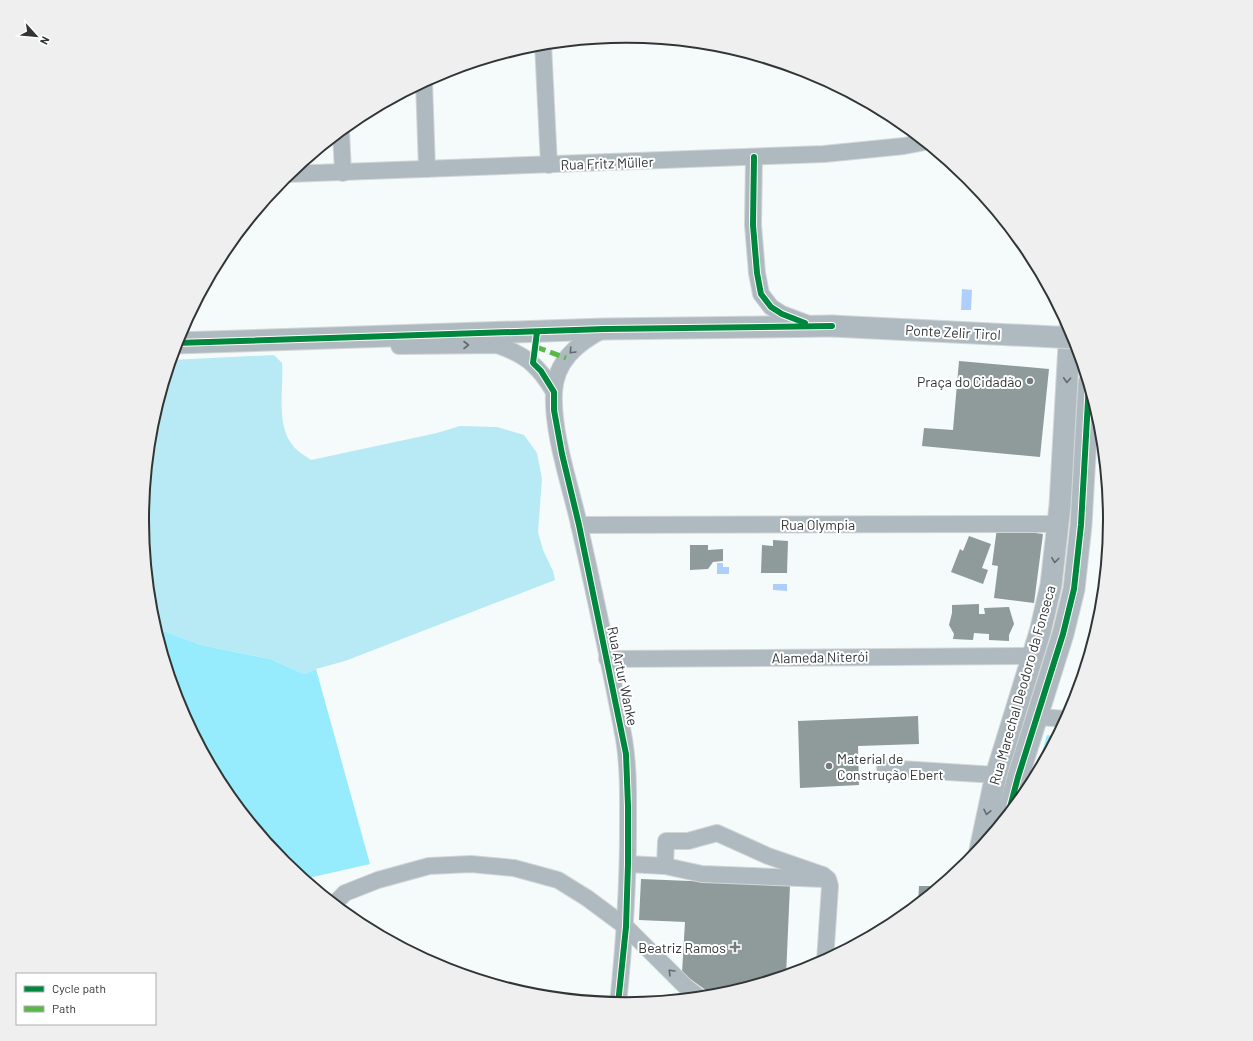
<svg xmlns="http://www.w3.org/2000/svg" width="1253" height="1041" viewBox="0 0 1253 1041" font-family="Barlow,sans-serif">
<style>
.green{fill:#b7eaf5}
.forest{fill:#96ebfc}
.water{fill:#aecffc}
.building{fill:#8f9a9a}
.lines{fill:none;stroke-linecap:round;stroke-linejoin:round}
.minor-casing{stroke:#d3d6d7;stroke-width:18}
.major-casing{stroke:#d3d6d7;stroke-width:23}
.minor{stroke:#aeb9c0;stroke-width:16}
.major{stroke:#aebac0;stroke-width:21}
.major-bridge-casing{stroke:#d3d6d7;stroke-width:23;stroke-linecap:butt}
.major-bridge{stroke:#aebac0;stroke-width:21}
.quiet{stroke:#58b947;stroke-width:5;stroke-dasharray:10 5;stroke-linecap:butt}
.cycleway-casing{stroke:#fff;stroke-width:8}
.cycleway{stroke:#00873e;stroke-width:6}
.oneway{stroke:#636a6d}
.poi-dot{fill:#767a7b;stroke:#fff;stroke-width:1.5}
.labels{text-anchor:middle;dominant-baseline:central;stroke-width:4;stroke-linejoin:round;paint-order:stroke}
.street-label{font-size:14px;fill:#313536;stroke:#fff}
.poi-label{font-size:14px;fill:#313536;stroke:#fff;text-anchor:end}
.rim{fill:none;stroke:#313536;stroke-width:2}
</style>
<rect width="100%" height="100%" fill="#f5fafb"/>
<path class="green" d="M274,355l8,8c2,26 -7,63 12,84 4,5 12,9 17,13l126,-27 23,-7 37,1 27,8 13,18 5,26 -4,53 5,18 10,21 2,9 -210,81 -29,8 -12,5 -34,-15 -69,-14 -46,-17 -4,-13 -9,-95 9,-94 20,-66z"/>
<g class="forest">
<path d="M1101,425l1,1 3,39 -7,-2z"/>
<path d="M155,628l46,17 69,14 34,15 12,-5 54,195 -66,15c-53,-43 -97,-111 -125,-173 -11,-24 -16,-52 -24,-78z"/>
<path d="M1047,735l11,2 -18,33h-3z"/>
</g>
<g class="water">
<path d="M962,289l10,1 -1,20h-10z"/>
<path d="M717,563h6v4h6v7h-12z"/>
<path d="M773,584h14v7l-14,-1z"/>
</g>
<g class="building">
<path d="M959,361l90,8 -9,88 -118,-11 2,-18 29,2z"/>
<path d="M997,528l46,6 -9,69 -40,-5 4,-32 -6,-1z"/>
<path d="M969,536l22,8 -9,24 6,2 -5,14 -32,-12 9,-23 3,2z"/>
<path d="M773,540l15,1 -1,32h-26l1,-28 11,1z"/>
<path d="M690,545h18v5l15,-1v12l-10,1 -5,7 -18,1z"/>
<path d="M979,604v10h6l-1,-6 25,-1 5,17 -5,11v6l-20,-1v-6l-15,-1 -1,7 -20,-1 1,-5 -5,-9 3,-12v-8z"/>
<path d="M918,716l1,28 -61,2 1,39 -59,3 -2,-67z"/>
<path d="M641,879l149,6 -4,91 -72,20 -32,-23 3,-51 -46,-2z"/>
<path d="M919,886h22l-23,19z"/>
</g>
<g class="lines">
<defs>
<g id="minor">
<path d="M543,44l6,121"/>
<path d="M424,82l3,87"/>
<path d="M341,131l2,42"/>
<path d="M754,157l-1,68 4,48 4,21 10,13 11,7 24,9"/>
<path d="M288,174l536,-20 80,-8 21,-4"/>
<path d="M603,330c-25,13 -48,31 -49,63 -2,39 16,92 25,131 16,72 32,144 45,215 5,30 4,62 4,92 0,58 -4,115 -10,173"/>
<path d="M399,346l98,-1c29,10 42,21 57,47"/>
<path d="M579,525l479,-1"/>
<path d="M607,659l426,-3"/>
<path d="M1038,717l29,2"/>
<path d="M885,768l111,7"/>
<path d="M1018,777l17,2"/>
<path d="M628,864l37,2 1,-25h22l29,-8 51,23 55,19 5,4 2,7 -5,75"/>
<path d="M665,866l37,8 122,5"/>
<path d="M334,904l11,-11 33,-13 51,-14 42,-2 43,4 44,12 29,18 39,29 59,59 15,12"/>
</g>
<g id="major">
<path d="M176,343l428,-14 228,-3"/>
<path d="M1008,815l10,-38 45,-143 11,-45 7,-64 8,-142"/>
<path d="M980,850l16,-75 44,-143 11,-47 9,-80 10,-178"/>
</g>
</defs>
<use href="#minor" class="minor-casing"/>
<use href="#major" class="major-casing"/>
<use href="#minor" class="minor"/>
<use href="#major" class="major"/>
<defs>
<path id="major-bridge" d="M832,326l243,12"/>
</defs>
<use href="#major-bridge" class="major-bridge-casing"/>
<use href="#major-bridge" class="major-bridge"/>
<path class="quiet" d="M536,347l30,11"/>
<defs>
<g id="cycleway">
<path d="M754,157l-1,68 4,48 4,21 10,13 11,7 23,9"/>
<path d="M537,332l-4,31 8,8 13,21v18l8,44 17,71 47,229 2,52v58l-2,63 -8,77"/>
<path d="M176,343l428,-14 228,-3"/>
<path d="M1008,815l10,-38 45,-143 11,-45 7,-64 8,-142"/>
</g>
</defs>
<use href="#cycleway" class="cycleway-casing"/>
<use href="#cycleway" class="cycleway"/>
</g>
<defs><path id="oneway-chevron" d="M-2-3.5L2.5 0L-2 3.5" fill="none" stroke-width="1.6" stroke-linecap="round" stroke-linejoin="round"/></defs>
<g class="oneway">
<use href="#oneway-chevron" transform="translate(466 345)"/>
<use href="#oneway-chevron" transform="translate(572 351) rotate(133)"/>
<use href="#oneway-chevron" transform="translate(1067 380) rotate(93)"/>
<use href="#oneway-chevron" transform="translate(1055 560) rotate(97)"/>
<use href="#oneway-chevron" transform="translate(987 812) rotate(102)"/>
<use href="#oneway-chevron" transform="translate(671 972) rotate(-135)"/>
</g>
<g class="poi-dot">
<circle cx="1030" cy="381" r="4"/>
<circle cx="829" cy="766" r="4"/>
<path d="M733 941h4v4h4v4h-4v4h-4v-4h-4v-4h4z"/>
</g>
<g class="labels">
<g class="street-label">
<text transform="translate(607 163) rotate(-2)">Rua Fritz Müller</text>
<text transform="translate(953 332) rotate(3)">Ponte Zelir Tirol</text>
<text x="818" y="524">Rua Olympia</text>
<text transform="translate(820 657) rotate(-1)">Alameda Niterói</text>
<text transform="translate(623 676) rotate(78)">Rua Artur Wanke</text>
<text transform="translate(1022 685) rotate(-74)">Rua Marechal Deodoro da Fonseca</text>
</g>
<g class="poi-label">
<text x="1022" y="381">Praça do Cidadão</text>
<text x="837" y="758" text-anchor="start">Material de<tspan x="837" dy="16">Construção Ebert</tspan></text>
<text x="726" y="947">Beatriz Ramos</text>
</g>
</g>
<path d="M0 0H1253V1041H0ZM149 520a477 477 0 1 1 954 0a477 477 0 1 1-954 0Z" fill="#efefef" fill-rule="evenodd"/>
<path class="rim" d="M149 520a477 477 0 1 1 954 0a477 477 0 1 1-954 0Z"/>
<rect x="16" y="973" width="140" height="52" fill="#ffffff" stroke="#adaeaf"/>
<rect x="24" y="986" width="20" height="6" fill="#00873e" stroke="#adaeaf"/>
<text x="52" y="993" font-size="12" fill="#313536">Cycle path</text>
<rect x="24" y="1006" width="20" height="6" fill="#58b947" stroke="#adaeaf"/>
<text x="52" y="1013" font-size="12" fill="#313536">Path</text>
<g transform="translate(36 36) rotate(117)" stroke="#ffffff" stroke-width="3" paint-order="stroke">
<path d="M0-3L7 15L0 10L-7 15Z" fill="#313536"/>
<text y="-6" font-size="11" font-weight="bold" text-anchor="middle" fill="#313536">N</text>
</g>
</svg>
